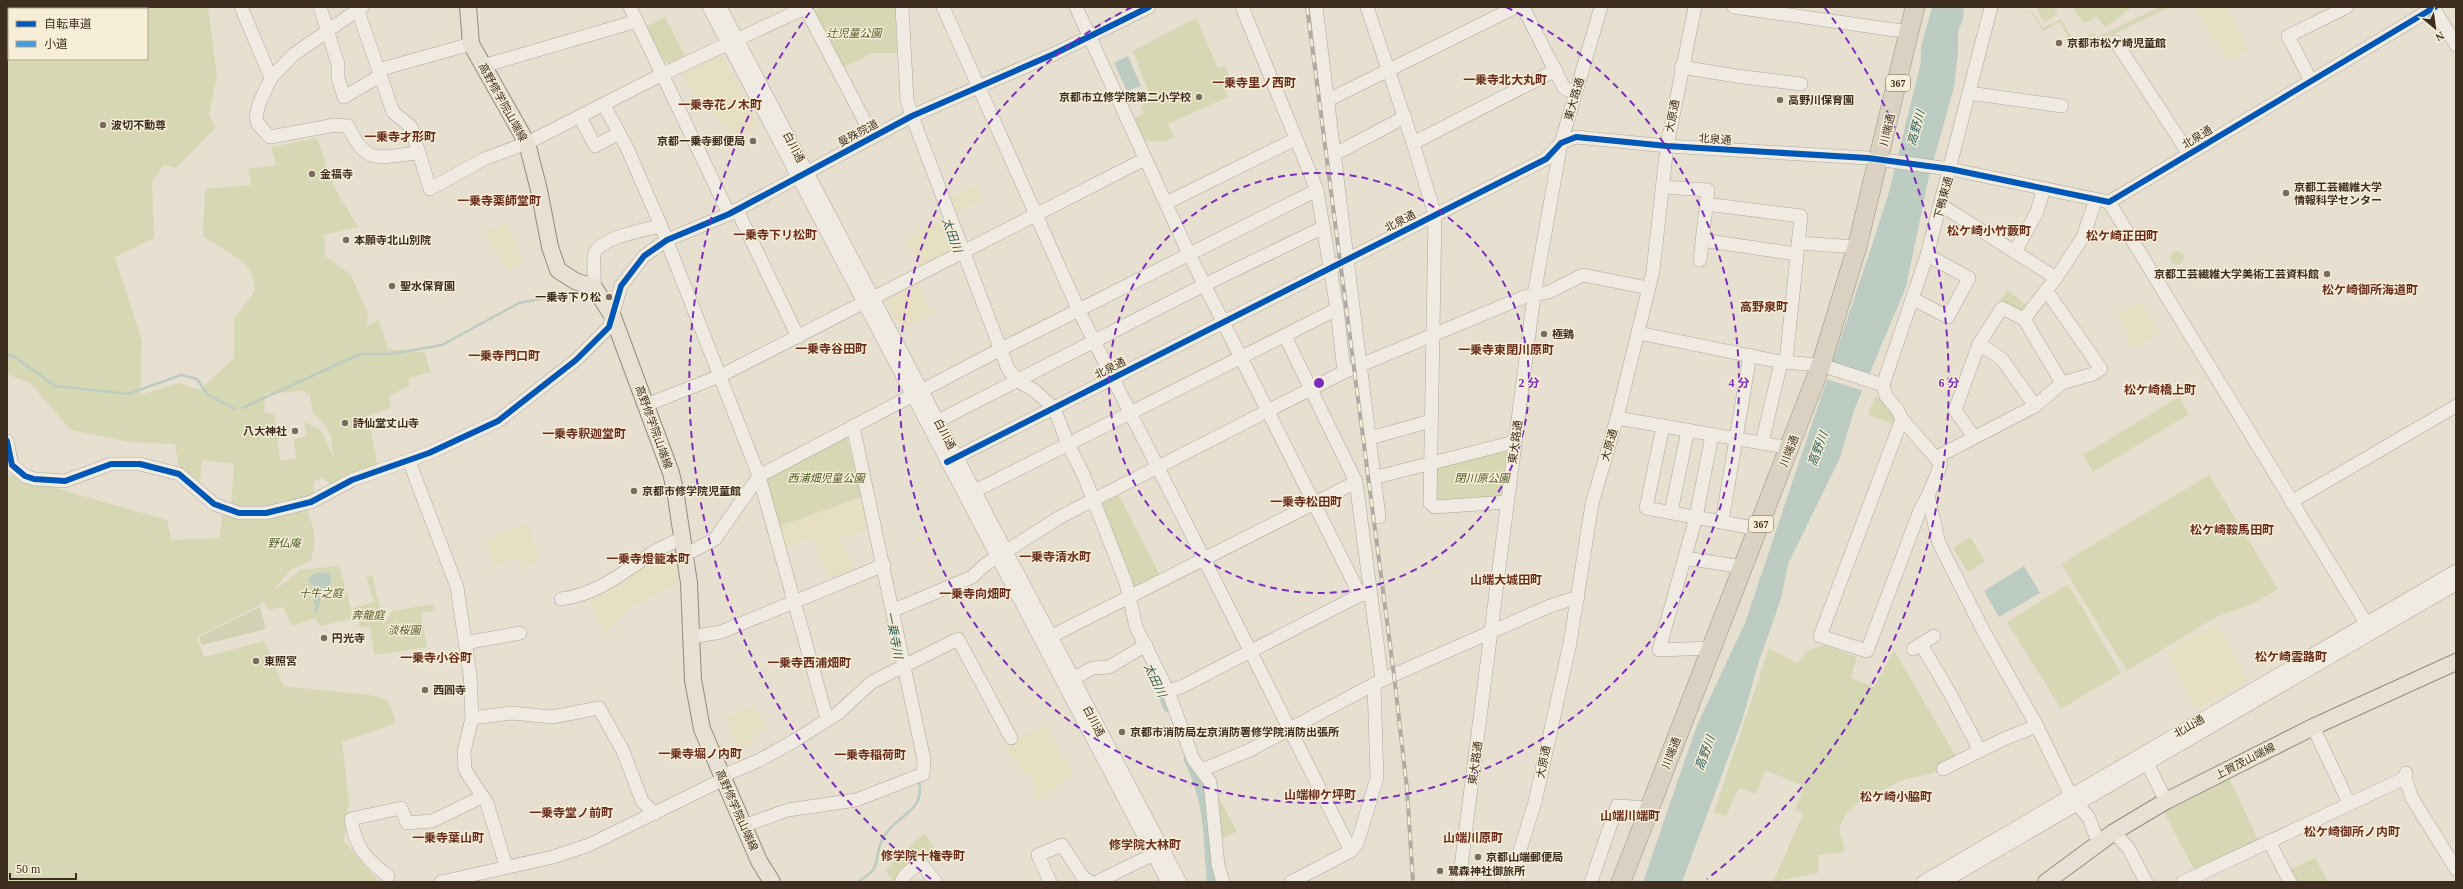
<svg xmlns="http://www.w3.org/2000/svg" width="2463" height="889" viewBox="0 0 2463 889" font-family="'Times New Roman','Noto Sans JP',serif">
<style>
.farmland{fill:#e6dfc2}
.green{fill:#d6d7b3;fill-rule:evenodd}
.cemetery{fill:#d1d1b3}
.water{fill:#bcccc2}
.pier{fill:#e7e0d1}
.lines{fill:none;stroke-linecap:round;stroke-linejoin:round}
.stream{stroke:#bcccc2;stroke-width:2.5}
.canal{stroke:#bcccc2;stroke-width:9}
.minor-casing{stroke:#ada599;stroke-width:14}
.major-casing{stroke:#928b80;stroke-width:18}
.highway-casing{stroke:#928b80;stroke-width:20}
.minor{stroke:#efebe3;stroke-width:13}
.major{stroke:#e6e1d4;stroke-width:16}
.highway{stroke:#dad1c2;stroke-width:19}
.rail-casing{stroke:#afaaa2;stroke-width:4}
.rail{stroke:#f7eed8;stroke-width:2.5;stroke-dasharray:8;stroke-linecap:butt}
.quiet{stroke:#3f9de0;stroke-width:5;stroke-dasharray:10 5;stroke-linecap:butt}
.cycleway-casing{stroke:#f7eed8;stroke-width:8}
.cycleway{stroke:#0057b8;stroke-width:6}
.ring{fill:none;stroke:#7b2cbf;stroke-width:2;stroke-dasharray:7 5}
.poi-dot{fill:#786c5e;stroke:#f7eed8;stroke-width:1.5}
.labels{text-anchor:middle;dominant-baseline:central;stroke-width:3;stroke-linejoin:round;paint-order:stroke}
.shield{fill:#f7eed8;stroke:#756857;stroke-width:1}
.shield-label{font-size:10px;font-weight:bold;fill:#3d2e20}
.park-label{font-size:11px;font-style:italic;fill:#4d5a26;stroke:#f7eed8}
.poi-label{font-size:11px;font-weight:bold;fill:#3d2e20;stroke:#f7eed8;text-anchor:start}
.street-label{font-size:11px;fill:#3d2e20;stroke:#f7eed8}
.neighbourhood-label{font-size:12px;font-weight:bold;fill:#6b2e1e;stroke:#f7eed8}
.water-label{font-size:12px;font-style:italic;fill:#2f5d5a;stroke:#f7eed8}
.centre{fill:#7b2cbf;stroke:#f7eed8;stroke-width:2}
.ring-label{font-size:12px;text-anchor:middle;font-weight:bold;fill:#7b2cbf;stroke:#f7eed8;stroke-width:3;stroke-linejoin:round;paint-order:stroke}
</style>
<rect width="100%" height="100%" fill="#e7e0d1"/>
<g class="farmland">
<path d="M2194,7h32l23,42 -21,12z"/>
<path d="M720,51l40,75 -22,11 -33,-30 -25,-36z"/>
<path d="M977,185l7,13 -28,15 -6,-15z"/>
<path d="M940,220l11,32 -30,17 -15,-30z"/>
<path d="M508,223l15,40 -15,7 -24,-39z"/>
<path d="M916,281l17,32 -32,17 -17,-33z"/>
<path d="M2142,302l18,31 -27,16 -15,-36z"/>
<path d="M863,498l7,31 -30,10 13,30 -24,9 -16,-40 -30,10 -7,-20z"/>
<path d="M528,523l11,36 -16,11 -5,-12 -25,9 -8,-28z"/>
<path d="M675,545l4,37 -49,26 -26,27 -16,-39z"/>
<path d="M2216,623l32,57 -51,29 -31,-57z"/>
<path d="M754,705l13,24 -16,7 3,7 -16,6 -12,-31z"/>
<path d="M1047,725l25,49 -29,25 -8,1 2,-8 -5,-12 -28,-31 12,-11z"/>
</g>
<g class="green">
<path d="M7,7h201l9,69 -8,40 7,11 -40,41 -12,-3 -12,16 2,57 -39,19 27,84 -2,54 39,-12 21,7 34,-32v-39l21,-28 -3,-17 -10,-13 -39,-25 2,-47 46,-4 -3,-16 28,-4 -5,-18 46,-9 17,49 24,40 -34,8 1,21 26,19 17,39 -1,12 12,-6 9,29 36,3 7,20 -22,6v8l-20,10 2,12 -23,8 10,52 -30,10 -6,-5 3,8 -13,4 -10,-7 -9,4 2,13 -55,14 -29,-3 3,-42 -32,-4 -2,22 -21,-14 -4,-24 -46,-2 -58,-12 -41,-47 -23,-9zM9,9h138v50h-138zM303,391l7,4 3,18 13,13 5,12 2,18 -13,-27 -16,-7 3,14 -13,3 2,19 -16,3 -5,-46 -11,-3 1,-18z"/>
<path d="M820,7h75l2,46h-24l-31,15 -29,-56z"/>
<path d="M2011,7l23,7 9,14 18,-9 13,24 19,-10 4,4 63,-30h9l-72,35 -4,-7 -20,11 -13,-24 -17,9 -10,-16z"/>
<path d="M2037,7h17l4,6 -12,9 -4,-2z"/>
<path d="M2072,7h60l-25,19 -4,-1 -7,-9 -8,6h-5z"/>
<path d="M665,17l20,39 -15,8 -5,-2 -19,-35z"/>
<path d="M1196,18l22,50 7,-2 9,19 -9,5 3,7 -60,27 6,13 -10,5 -20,-2 -10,-22 10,-5 -3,-7 11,-5 -19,-50z"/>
<circle cx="2177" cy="258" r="7"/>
<path d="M2008,290l18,15 -3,5 -6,1 -17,-11z"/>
<path d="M1875,397c10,3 21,17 19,28l-26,-11z"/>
<path d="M2179,397l10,17 -96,58 -10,-17z"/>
<path d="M846,433l16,64 -85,30 -11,-48z"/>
<path d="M1505,448l4,3 -6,46 -63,7 -4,-4v-31l5,-5z"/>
<path d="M7,474l160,46 5,20 47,-2 4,-26 82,-6c9,22 13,30 6,54l-20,10 -20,23 29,-23 39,-4 15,52 -33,8 -6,-8 -23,8 -9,-19 -14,3 -6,-9 -3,4 -63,32 7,20 60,-16 20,45 86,9 18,5 8,23 -54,19 7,59 -5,40 35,41h-372z"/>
<path d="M2209,475l69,114 -24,14 -38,14 -89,54 -66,-107z"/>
<path d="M1117,492l43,83 -30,14 -34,-87z"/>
<path d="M1970,537l15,24 -17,11 -15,-24z"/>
<path d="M372,575l12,49 8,-13 42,-7 1,6 -14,3 6,34 -53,8 -4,-29 -10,2 -7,-20 21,-6 -8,-25z"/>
<path d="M2068,584l53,89 -60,36 -54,-87z"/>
<path d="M1824,645l33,12 -6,21 23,9 20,-37 64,110 -28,14 -28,6 -44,23 -12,11 -7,14 6,24 -27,3v18l-45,9 30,-68 -8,-4 9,-24 -39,-16 -9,24 -17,-6 -13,28 -12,-4 55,-164 28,15 11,-13z"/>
<path d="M2227,774l32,68 -63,31 -34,-64z"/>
<path d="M1216,793l21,38 -16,9z"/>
<path d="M924,833l13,18 -13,10 -5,-5 -20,18 -4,8 -10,-12z"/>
<path d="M2315,858l13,24h-34l-6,-12z"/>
</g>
<path class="cemetery" d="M260,607l6,22 -64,16 -3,-8z"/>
<g class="water">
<path d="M1932,7h32l-1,12 -5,13v22l-4,33 -26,94 -22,106 -51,121 -16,52 -51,104 -7,35 -22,62 -17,60 -60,161h-39l54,-157 48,-102 126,-375 18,-56 32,-130v-15z"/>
<path d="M1128,56l13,30 -14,5 -13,-28z"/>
<path d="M2024,566l16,27 -41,24 -15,-26z"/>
<path d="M321,572l10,2v9l-6,5 -9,25 -3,-1 3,-6 -3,-6 4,-11 -9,-8 4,-6z"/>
</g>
<path class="pier" d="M1831,364l39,12 -6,15 -38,-12z"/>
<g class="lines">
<g class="stream">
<path d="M7,356l5,-1 43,31 73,8 53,-19 16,4 10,15 28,15"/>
<path d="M242,408l118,-54h31l51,-9 77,-42 38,-7"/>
<path d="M857,882c27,-15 15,-19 25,-42 7,-16 25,-23 34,-36 5,-8 4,-16 3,-24"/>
</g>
<g class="canal">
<path d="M1154,676l14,32"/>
<path d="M1188,759c16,33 19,56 21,92 0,11 3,20 2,31"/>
</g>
<defs>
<g id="minor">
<path d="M241,7l30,71"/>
<path d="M320,7l18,57v14l6,19 36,-21"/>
<path d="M362,7l-69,48 -22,23 -12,26 -3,13 2,7 12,13 65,-12 13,1c18,40 31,31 69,27"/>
<path d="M630,7l99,207"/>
<path d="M709,7l459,875"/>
<path d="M720,7l460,875"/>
<path d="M805,7l68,130"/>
<path d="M902,7l5,93 5,16 96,253 10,12 17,10 19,17 14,36 16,32 42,107 10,44 32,64 25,68 17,23 8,83 5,17"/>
<path d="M943,7l136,304 272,540"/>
<path d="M1076,7l113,247 171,341"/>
<path d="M1242,7l75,183 20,119 7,63"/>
<path d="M1316,7l63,510"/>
<path d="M1367,7l46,136 22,72 -5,288 5,4 72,-5"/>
<path d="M1523,7l41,81 11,5"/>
<path d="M1734,7l175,25"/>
<path d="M2433,7l23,38"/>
<path d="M358,11l35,101 18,15 19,62 54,-30 43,-16 136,-69 144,-67"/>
<path d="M2116,42l73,112"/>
<path d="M483,66l154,-45"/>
<path d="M1681,67l55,9 65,8"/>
<path d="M378,70l93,-26"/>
<path d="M2311,81l-23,-45 59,-29"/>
<path d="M1969,93l93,13"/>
<path d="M1328,100l188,-93"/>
<path d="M604,105l23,43 34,78 98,250 68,243"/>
<path d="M580,117l15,29 24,-13"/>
<path d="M1413,143l143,-73"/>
<path d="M1335,154l70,-37"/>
<path d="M1662,187l46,3 -8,70"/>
<path d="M2109,202l262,429"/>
<path d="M1166,203l130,-64"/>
<path d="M1706,204l95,12 -15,146"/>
<path d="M1941,205l115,73"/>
<path d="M737,210l61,127"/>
<path d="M1702,240l94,14"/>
<path d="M1798,243l59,4"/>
<path d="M2015,252l22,-40 7,-24"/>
<path d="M594,287c1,-8 -1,-26 0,-32 4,-17 53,-26 67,-29"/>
<path d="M1913,299l35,18 21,-39 -42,-23"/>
<path d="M2024,319l32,-41 27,-41 13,-38"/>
<path d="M1638,333l143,29 40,3 62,20"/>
<path d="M1285,336l71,146 26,198"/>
<path d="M1979,344l23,15 33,47"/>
<path d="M1883,385l3,11 11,13 5,10 39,45 -13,32 11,47 46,91 52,92 34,70 18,22 9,24"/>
<path d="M1883,385l44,-130 64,-248"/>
<path d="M646,405l74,-29 425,-217"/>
<path d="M1617,418l173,30"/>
<path d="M1902,419l-82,217 47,15 53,-141 8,-14"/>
<path d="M938,421l266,-136 118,-57"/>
<path d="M1663,426l-17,82 113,21"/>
<path d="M1974,437l-19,-27 24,-66 23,-36 22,11 38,64"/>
<path d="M1370,438l61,-17"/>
<path d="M7,441l5,24 13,11 9,3 31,2 46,-17h29l39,10 35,30 25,9h27l45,-11 41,-22 77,-27 69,-32 78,-61 33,-33 12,-41 23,-30 23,-16 62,-26 183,-98 142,-62 95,-47"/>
<path d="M1762,443l19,-81"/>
<path d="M1937,457l98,-51 27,-23 31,-9 8,-5 -55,-79"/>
<path d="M409,461l48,126 13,88 2,43 -8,33 1,19 22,33 19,63"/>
<path d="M947,462l599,-303 15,-16 15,-6 91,9 201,12 82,11 159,33 326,-195"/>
<path d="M1373,478l141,-36"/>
<path d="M967,495l370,-186"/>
<path d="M2291,502l165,-96"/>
<path d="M1671,512l17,-82"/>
<path d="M1722,522l28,-167"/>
<path d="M685,555l30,-16 44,-63 242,-127 316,-159"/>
<path d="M1685,558l58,9"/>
<path d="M561,599c36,-5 59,-24 88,-44 10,-7 22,-11 33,-17"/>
<path d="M894,610l78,-33 14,-13 74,-47 284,-145 180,-75 25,-5 34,-17 65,13"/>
<path d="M691,637l30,-5 163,-67"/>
<path d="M1044,640l312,-158"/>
<path d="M465,643l55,-10"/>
<path d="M1921,644l31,53 28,54"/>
<path d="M1712,648l-53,2 37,-133 16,-82"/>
<path d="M1913,649l21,-13"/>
<path d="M1065,683l28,-15 16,-1 37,-22"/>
<path d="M1168,691l13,-4 179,-92 9,-1"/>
<path d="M472,718l40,-5 40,4 47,-9 24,43 19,50 13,13"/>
<path d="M2313,727l36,76"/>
<path d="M2147,763l19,38"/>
<path d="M1943,769l63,-31 31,-12"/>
<path d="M1202,770l48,-20 132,-70 168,-74 28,-9"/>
<path d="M722,776l38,-16 34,-19 43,-27 35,-32 86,-43 53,99"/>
<path d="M2405,778l7,20 44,71"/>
<path d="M746,825l42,-15 68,-10 67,-26 1,-14 -71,-334"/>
<path d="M2114,832l15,17 17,33"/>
<path d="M2269,841l21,41"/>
<path d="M388,876c-22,-17 -33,-29 -37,-57l50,-11 6,15 25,-2 50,-24"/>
<path d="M441,882l112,-25 36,-12 135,-66"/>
<path d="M901,882l4,-7 15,-13 16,20"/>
<path d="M1050,882l-12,-27 24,-10 21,32 7,5"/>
<path d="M1097,882l57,-28"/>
<path d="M1291,882l60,-31 6,-7 20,-66 -3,-94"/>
<path d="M1459,882l75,-587 27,-152 40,-136"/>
<path d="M1514,882l5,-29 16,-51 35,-159 22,-139 25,-86 36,-147 14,-125 28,-139"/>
<path d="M1591,882l26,-76 33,2"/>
<path d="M1923,882l533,-311"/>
<path d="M1943,882l513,-298"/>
<path d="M2183,882l222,-104 1,-5"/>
</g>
<g id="major">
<path d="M468,7l3,37 56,99 12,47 11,57 8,23 17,11 19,6 19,30 58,156 4,17 14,93 4,97 9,49 57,132 13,21"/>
<path d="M2046,882l68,-50 52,-31 147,-74 143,-65"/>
</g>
<path id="highway" d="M1621,882l200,-517 36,-118 58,-240"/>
</defs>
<use href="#minor" class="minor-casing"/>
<use href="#major" class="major-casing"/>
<use href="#highway" class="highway-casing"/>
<use href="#minor" class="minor"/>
<use href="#major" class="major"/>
<use href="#highway" class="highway"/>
<defs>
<path id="rail" d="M1307,7l87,668 13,114 6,93"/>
</defs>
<use href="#rail" class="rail-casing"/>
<use href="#rail" class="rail"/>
<path class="quiet" d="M2430,22l3,-14"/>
<defs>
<g id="cycleway">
<path d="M7,441l5,24 13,11 9,3 31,2 46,-17h29l39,10 35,30 25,9h27l45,-11 41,-22 77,-27 69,-32 78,-61 33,-33 12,-41 23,-30 23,-16 62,-26 183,-98 142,-62 95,-47"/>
<path d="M947,462l599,-303 15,-16 15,-6 91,9 201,12 82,11 159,33 326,-195"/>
</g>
</defs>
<use href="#cycleway" class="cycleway-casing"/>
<use href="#cycleway" class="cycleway"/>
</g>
<g class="ring">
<circle cx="1319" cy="383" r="210"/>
<path d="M1506 7A420 420 0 1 1 1132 7"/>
<path d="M931 879A630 630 0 0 1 813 8M1825 8A630 630 0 0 1 1707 879"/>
</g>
<g class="poi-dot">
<circle cx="2059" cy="43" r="4"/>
<circle cx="1199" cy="97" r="4"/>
<circle cx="1780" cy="100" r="4"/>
<circle cx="103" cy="125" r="4"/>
<circle cx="753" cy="141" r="4"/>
<circle cx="312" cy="174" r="4"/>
<circle cx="2286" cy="193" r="4"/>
<circle cx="346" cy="240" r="4"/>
<circle cx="2327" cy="274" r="4"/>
<circle cx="392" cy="286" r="4"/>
<circle cx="609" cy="297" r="4"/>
<circle cx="1544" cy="334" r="4"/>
<circle cx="345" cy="423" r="4"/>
<circle cx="295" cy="431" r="4"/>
<circle cx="634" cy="491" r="4"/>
<circle cx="324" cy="638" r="4"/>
<circle cx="256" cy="661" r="4"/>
<circle cx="425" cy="690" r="4"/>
<circle cx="1122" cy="732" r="4"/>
<circle cx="1478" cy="857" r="4"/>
<circle cx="1440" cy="871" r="4"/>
</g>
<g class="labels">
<g class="shield">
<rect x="1886" y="75" width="24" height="16" rx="3"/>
<rect x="1749" y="516" width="24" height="16" rx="3"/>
</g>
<g class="shield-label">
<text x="1898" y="83">367</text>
<text x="1761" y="524">367</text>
</g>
<g class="park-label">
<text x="854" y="33">辻児童公園</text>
<text x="826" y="478">西浦畑児童公園</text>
<text x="1482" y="478">閉川原公園</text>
<text x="284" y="543">野仏庵</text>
<text x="321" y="593">十牛之庭</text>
<text x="368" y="615">奔龍庭</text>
<text x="404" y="630">淡桜園</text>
</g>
<g class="poi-label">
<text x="2067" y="43">京都市松ケ崎児童館</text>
<text x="1191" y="97" text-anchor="end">京都市立修学院第二小学校</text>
<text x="1788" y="100">高野川保育園</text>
<text x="111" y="125">波切不動尊</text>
<text x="745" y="141" text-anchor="end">京都一乗寺郵便局</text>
<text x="320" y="174">金福寺</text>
<text x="2294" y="187">京都工芸繊維大学<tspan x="2294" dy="13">情報科学センター</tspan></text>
<text x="354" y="240">本願寺北山別院</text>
<text x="2319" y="274" text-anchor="end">京都工芸繊維大学美術工芸資料館</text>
<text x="400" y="286">聖水保育園</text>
<text x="601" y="297" text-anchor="end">一乗寺下り松</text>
<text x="1552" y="334">極鶏</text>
<text x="353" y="423">詩仙堂丈山寺</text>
<text x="287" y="431" text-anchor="end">八大神社</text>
<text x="642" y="491">京都市修学院児童館</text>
<text x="332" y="638">円光寺</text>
<text x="264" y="661">東照宮</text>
<text x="433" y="690">西圓寺</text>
<text x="1130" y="732">京都市消防局左京消防署修学院消防出張所</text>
<text x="1486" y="857">京都山端郵便局</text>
<text x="1448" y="871">鷺森神社御旅所</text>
</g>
<g class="street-label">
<text transform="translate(1574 99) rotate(-74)">東大路通</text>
<text transform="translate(503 102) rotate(61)">高野修学院山端線</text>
<text transform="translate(1672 116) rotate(-79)">大原通</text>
<text transform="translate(1887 130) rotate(-77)">川端通</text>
<text transform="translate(858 133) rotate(-28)">曼殊院道</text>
<text transform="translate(2197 137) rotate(-31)">北泉通</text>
<text transform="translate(1715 139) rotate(4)">北泉通</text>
<text transform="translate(794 147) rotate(62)">白川通</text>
<text transform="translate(1943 198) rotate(-75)">下鴨東通</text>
<text transform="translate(1400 221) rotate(-27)">北泉通</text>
<text transform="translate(1110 368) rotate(-27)">北泉通</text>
<text transform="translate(654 427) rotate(70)">高野修学院山端線</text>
<text transform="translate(945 434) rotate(62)">白川通</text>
<text transform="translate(1515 442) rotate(-82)">東大路通</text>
<text transform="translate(1609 445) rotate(-74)">大原通</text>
<text transform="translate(1789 451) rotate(-69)">川端通</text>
<text transform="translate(1094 721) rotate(62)">白川通</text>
<text transform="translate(2189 726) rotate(-30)">北山通</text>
<text transform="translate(1671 753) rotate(-69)">川端通</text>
<text transform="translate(2245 761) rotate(-27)">上賀茂山端線</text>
<text transform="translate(1543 762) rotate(-79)">大原通</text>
<text transform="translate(1475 763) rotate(-82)">東大路通</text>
<text transform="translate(737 810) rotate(66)">高野修学院山端線</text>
</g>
<g class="neighbourhood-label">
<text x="1505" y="80">一乗寺北大丸町</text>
<text x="1254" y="83">一乗寺里ノ西町</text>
<text x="720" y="105">一乗寺花ノ木町</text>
<text x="400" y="137">一乗寺才形町</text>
<text x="499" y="201">一乗寺薬師堂町</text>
<text x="1989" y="231">松ケ崎小竹藪町</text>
<text x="775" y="235">一乗寺下リ松町</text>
<text x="2122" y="236">松ケ崎正田町</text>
<text x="2370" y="290">松ケ崎御所海道町</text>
<text x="1764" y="307">高野泉町</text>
<text x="831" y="349">一乗寺谷田町</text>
<text x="1506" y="350">一乗寺東閉川原町</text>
<text x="504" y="356">一乗寺門口町</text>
<text x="2160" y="390">松ケ崎橋上町</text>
<text x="584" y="434">一乗寺釈迦堂町</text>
<text x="1306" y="502">一乗寺松田町</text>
<text x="2232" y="530">松ケ崎鞍馬田町</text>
<text x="1055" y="557">一乗寺清水町</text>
<text x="648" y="559">一乗寺燈籠本町</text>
<text x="1506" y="580">山端大城田町</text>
<text x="975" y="594">一乗寺向畑町</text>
<text x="2291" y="657">松ケ崎雲路町</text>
<text x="436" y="658">一乗寺小谷町</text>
<text x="809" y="663">一乗寺西浦畑町</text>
<text x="700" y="754">一乗寺堀ノ内町</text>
<text x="870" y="755">一乗寺稲荷町</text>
<text x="1320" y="795">山端柳ケ坪町</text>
<text x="1896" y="797">松ケ崎小脇町</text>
<text x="571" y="813">一乗寺堂ノ前町</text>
<text x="1630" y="816">山端川端町</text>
<text x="2352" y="832">松ケ崎御所ノ内町</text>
<text x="448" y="838">一乗寺葉山町</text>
<text x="1473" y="838">山端川原町</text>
<text x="1145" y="845">修学院大林町</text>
<text x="923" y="856">修学院十権寺町</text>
</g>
<g class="water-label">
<text transform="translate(1916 128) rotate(-74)">高野川</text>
<text transform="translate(952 235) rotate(70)">太田川</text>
<text transform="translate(1818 449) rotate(-70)">高野川</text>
<text transform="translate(894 635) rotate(79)">一乗寺川</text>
<text transform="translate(1155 680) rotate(65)">太田川</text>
<text transform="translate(1705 753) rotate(-70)">高野川</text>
</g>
</g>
<circle cx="1319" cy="383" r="6" class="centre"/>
<g class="ring-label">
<text x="1529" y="387">2 分</text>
<text x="1739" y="387">4 分</text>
<text x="1949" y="387">6 分</text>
</g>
<rect width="2463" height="889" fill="none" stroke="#3d2e20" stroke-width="16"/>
<rect x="8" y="8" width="140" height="52" fill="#f7eed8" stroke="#ada18e"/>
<rect x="16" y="21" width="20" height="6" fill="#0057b8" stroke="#ada18e"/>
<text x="44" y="28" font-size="12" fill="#3d2e20">自転車道</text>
<rect x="16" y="41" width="20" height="6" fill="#3f9de0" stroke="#ada18e"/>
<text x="44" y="48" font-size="12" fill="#3d2e20">小道</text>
<g transform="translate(2435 28) rotate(151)" stroke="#f7eed8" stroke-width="3" paint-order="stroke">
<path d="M0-3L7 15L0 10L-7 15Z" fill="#3d2e20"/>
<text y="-6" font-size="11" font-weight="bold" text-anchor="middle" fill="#3d2e20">N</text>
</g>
<path d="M10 873v6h66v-6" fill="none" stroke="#3d2e20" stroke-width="2"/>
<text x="16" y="873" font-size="12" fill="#3d2e20" stroke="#f7eed8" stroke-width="3" paint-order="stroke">50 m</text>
</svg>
